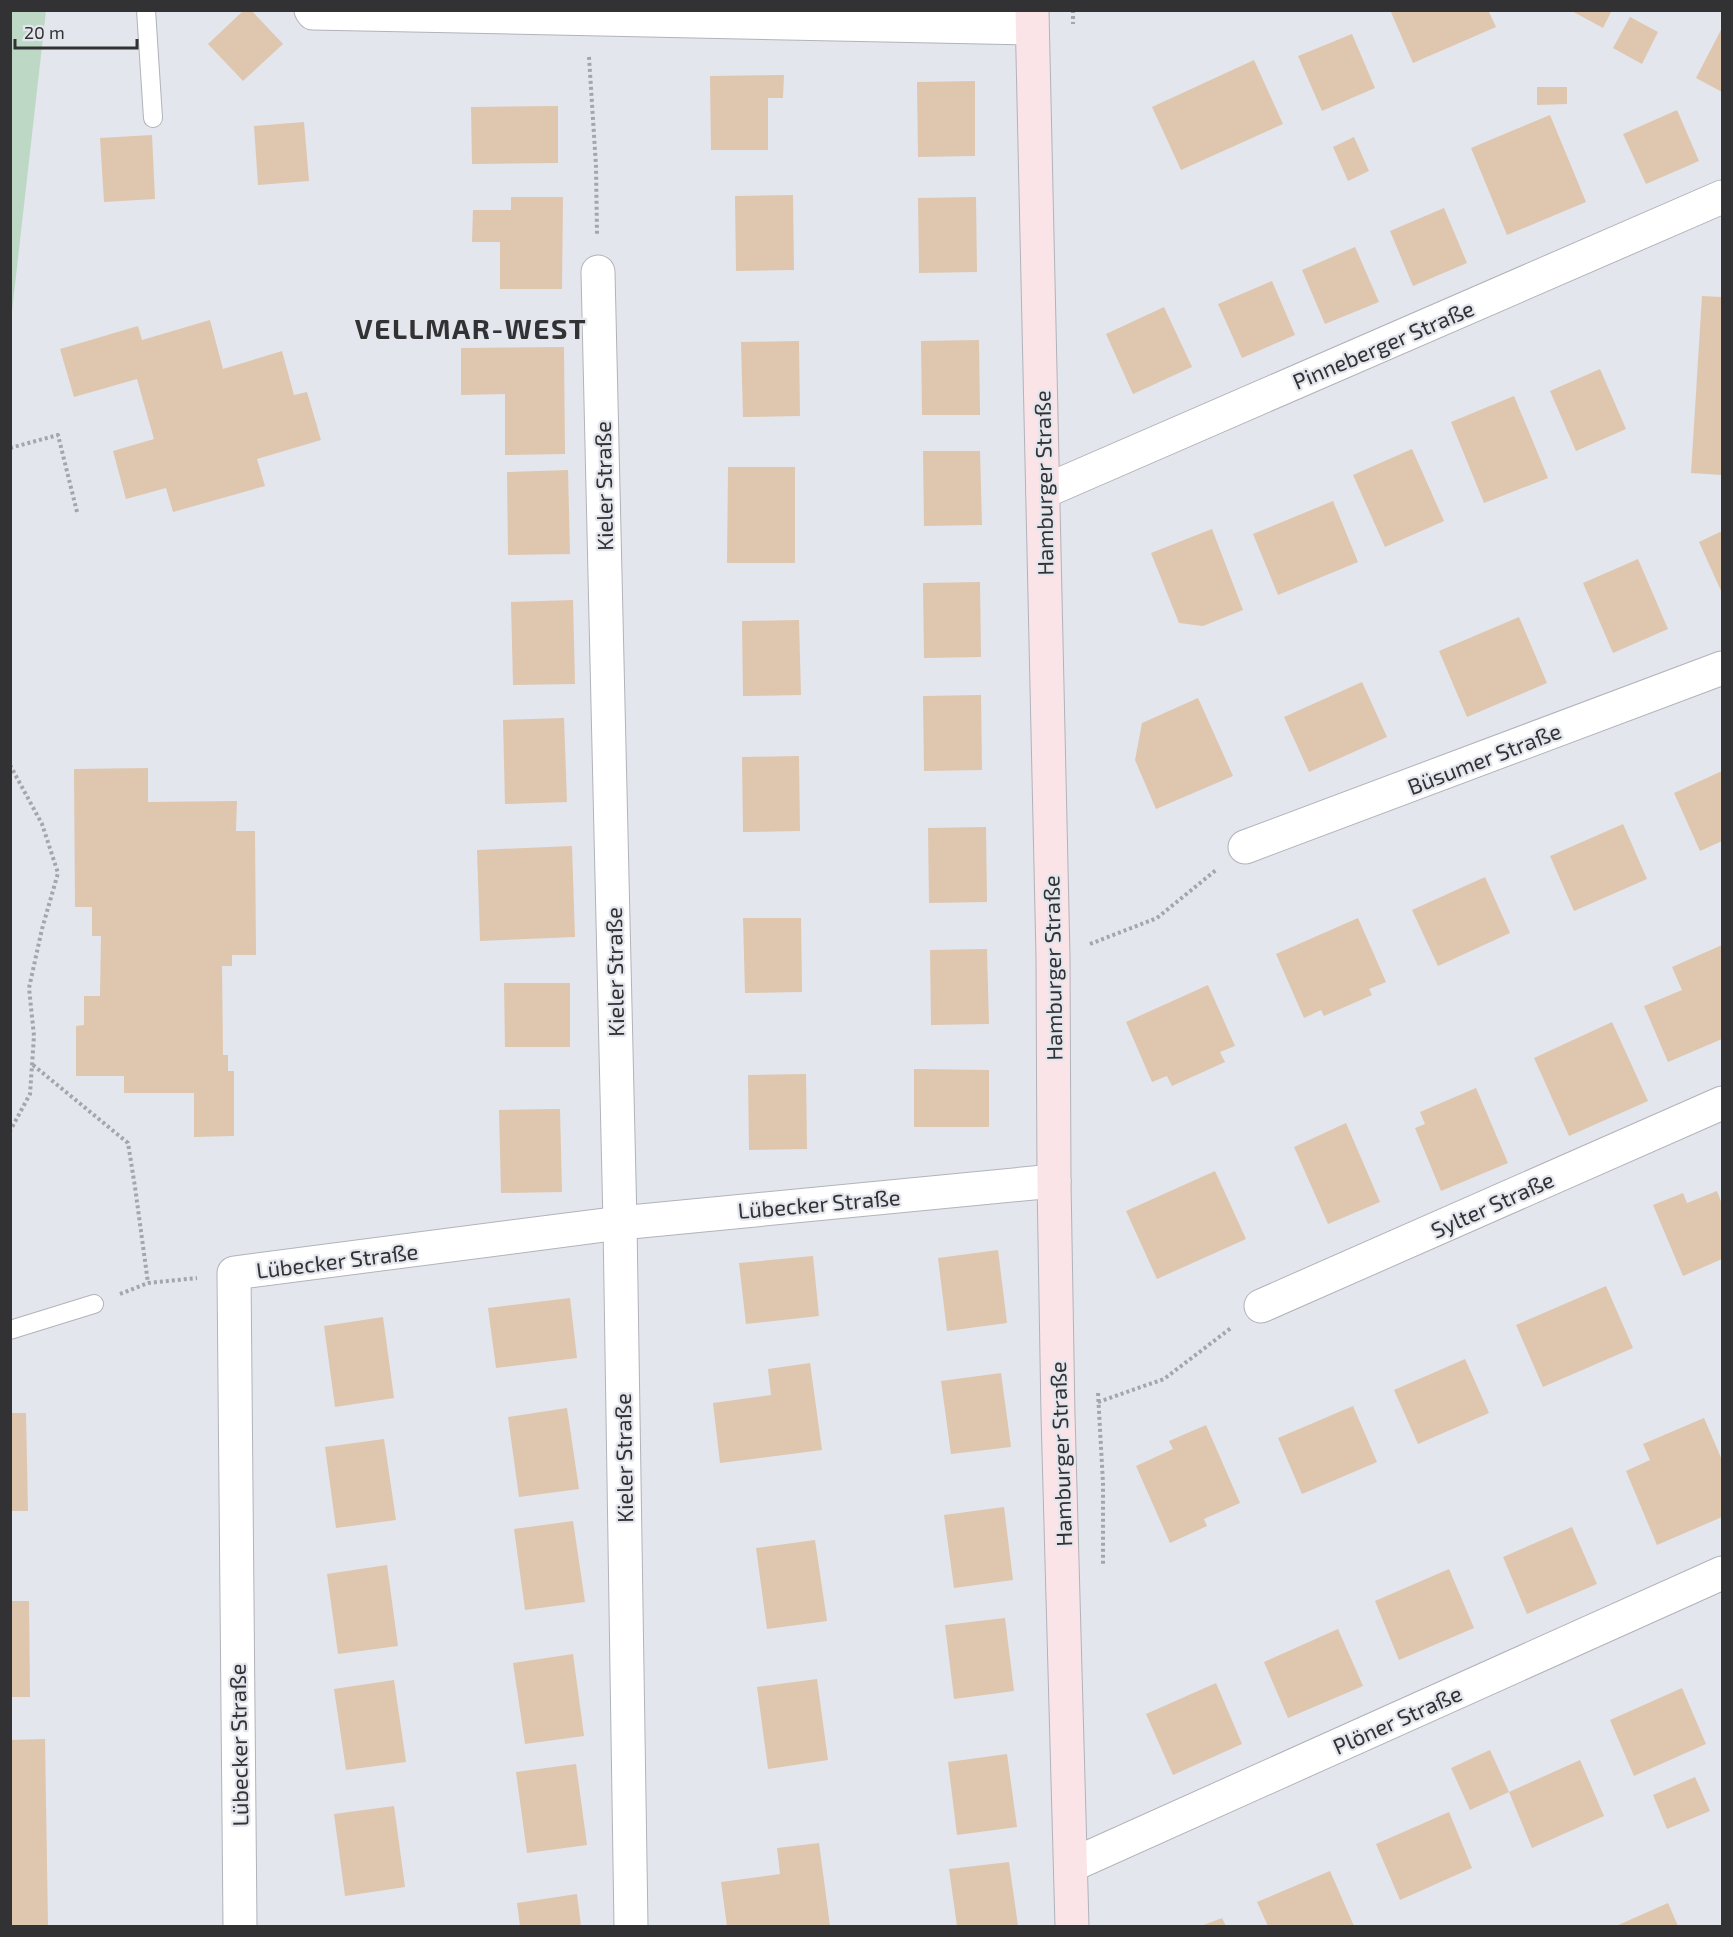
<svg xmlns="http://www.w3.org/2000/svg" width="1733" height="1937" viewBox="0 0 1733 1937" font-family="'Exo 2',sans-serif">
<style>
.green{fill:#bed8c6}
.building{fill:#dfc6ae}
.lines{fill:none;stroke-linecap:round;stroke-linejoin:round}
.lane-casing{stroke:#b1b3ba;stroke-width:20}
.street-casing{stroke:#b1b3ba;stroke-width:35}
.secondary-casing{stroke:#b1b3ba;stroke-width:35}
.path{stroke:#a5a6ac;stroke-width:4;stroke-dasharray:3 3;stroke-linecap:butt}
.lane{stroke:#fff;stroke-width:18}
.street{stroke:#fff;stroke-width:33}
.secondary{stroke:#fbe4e7;stroke-width:33}
.labels{text-anchor:middle;dominant-baseline:central;stroke-width:4.5;stroke-linejoin:round;paint-order:stroke}
.street-label{font-size:22px;fill:#323235;stroke:#e4e6ed}
.district-label{font-size:28px;font-weight:bold;letter-spacing:1.5px;fill:#323235;stroke:#e4e6ed}
</style>
<rect width="100%" height="100%" fill="#e4e6ed"/>
<path class="green" d="M11,10l35,1 -35,309 -1,-309z"/>
<g class="building">
<path d="M244,10h7l32,34 -40,37 -35,-37z"/>
<path d="M1390,10h98l8,17 -83,36z"/>
<path d="M1570,10h42l-9,18z"/>
<path d="M1630,17l28,15 -16,32 -29,-16z"/>
<path d="M1722,28v64l-26,-14z"/>
<path d="M1352,34l23,54 -53,23 -24,-55z"/>
<path d="M1254,60l29,64 -102,46 -29,-63z"/>
<path d="M784,75l-1,23h-15v52h-57l-1,-74z"/>
<path d="M975,81v75l-57,1 -1,-75z"/>
<path d="M1537,87h30v17l-30,1z"/>
<path d="M558,106v57l-86,1 -1,-57z"/>
<path d="M1677,110l22,51 -53,23 -23,-50z"/>
<path d="M1550,115l36,87 -79,33 -36,-87z"/>
<path d="M304,122l5,59 -51,4 -4,-59z"/>
<path d="M152,135l3,64 -51,3 -4,-64z"/>
<path d="M1354,137l15,34 -21,10 -15,-34z"/>
<path d="M793,195l1,75 -58,1 -1,-75z"/>
<path d="M511,197h52l-1,92h-62v-47h-28l1,-32h38z"/>
<path d="M976,197l1,75 -58,1 -1,-75z"/>
<path d="M1444,208l23,55 -54,23 -23,-55z"/>
<path d="M1355,247l24,55 -54,22 -23,-54z"/>
<path d="M1272,281l23,54 -53,23 -24,-54z"/>
<path d="M1702,296l20,1v178l-31,-2z"/>
<path d="M1164,307l28,60 -59,27 -27,-60z"/>
<path d="M210,320l13,49 59,-18 12,44 13,-3 14,48 -64,19 8,27 -92,26 -7,-24 -40,11 -13,-48 41,-12 -17,-60 -63,18 -14,-48 78,-23 4,14z"/>
<path d="M979,340l1,75h-58l-1,-74z"/>
<path d="M799,341l1,75 -57,1 -2,-75z"/>
<path d="M564,347l1,107 -60,1v-61l-44,1v-47z"/>
<path d="M1600,369l26,60 -50,22 -26,-60z"/>
<path d="M1514,396l34,82 -64,25 -33,-81z"/>
<path d="M1412,449l32,72 -59,26 -32,-72z"/>
<path d="M923,451h57l2,74 -58,1z"/>
<path d="M728,467h67v96h-68z"/>
<path d="M568,470l2,84 -62,1 -1,-83z"/>
<path d="M1333,501l25,61 -80,33 -25,-61z"/>
<path d="M1212,529l31,81 -40,16 -24,-3 -28,-70z"/>
<path d="M1722,531v62l-23,-51z"/>
<path d="M1638,559l30,70 -55,24 -30,-70z"/>
<path d="M980,582l1,75 -57,1 -1,-75z"/>
<path d="M573,600l2,84 -62,1 -2,-83z"/>
<path d="M1519,617l28,66 -80,34 -28,-66z"/>
<path d="M799,620l2,75 -58,1 -1,-75z"/>
<path d="M1362,682l25,55 -78,35 -25,-55z"/>
<path d="M981,695l1,75 -58,1 -1,-75z"/>
<path d="M1198,698l35,78 -77,33 -21,-49 7,-37z"/>
<path d="M564,718l3,84 -62,2 -2,-84z"/>
<path d="M799,756l1,75 -57,1 -1,-75z"/>
<path d="M148,768v34l89,-1 -1,30h19l1,124h-24v11h-10l1,89h5v16h6v65l-40,1v-44h-70v-17h-48v-50l8,-1v-29h16l1,-60h-9v-29h-17l-1,-138z"/>
<path d="M1722,771v70l-22,10 -26,-58z"/>
<path d="M1623,824l24,55 -73,32 -24,-55z"/>
<path d="M986,827l1,75 -58,1 -1,-75z"/>
<path d="M572,846l3,91 -95,4 -3,-91z"/>
<path d="M1485,877l25,56 -72,33 -26,-56z"/>
<path d="M743,918h58l1,74 -57,1z"/>
<path d="M1358,918l28,64 -17,7 3,6 -48,21 -3,-6 -17,8 -28,-64z"/>
<path d="M1722,945v94l-54,23 -24,-56 38,-16 -10,-23z"/>
<path d="M987,949l2,75 -58,1 -1,-75z"/>
<path d="M504,983h66v64h-65z"/>
<path d="M1208,985l27,61 -15,6 5,10 -53,24 -5,-10 -15,6 -26,-60z"/>
<path d="M1612,1022l36,79 -79,35 -35,-78z"/>
<path d="M914,1069l75,1v57h-75z"/>
<path d="M806,1074l1,75 -58,1 -1,-75z"/>
<path d="M1476,1088l32,75 -67,28 -26,-63 10,-4 -5,-12z"/>
<path d="M560,1109l2,83 -61,1 -2,-83z"/>
<path d="M1346,1123l34,79 -52,22 -34,-77z"/>
<path d="M1215,1171l31,68 -89,40 -31,-68z"/>
<path d="M1717,1191l5,13v55l-39,17 -30,-71 30,-12 4,10z"/>
<path d="M998,1250l9,73 -60,8 -9,-73z"/>
<path d="M813,1256l6,60 -73,8 -7,-61z"/>
<path d="M1606,1286l27,62 -90,39 -27,-62z"/>
<path d="M570,1298l7,60 -81,10 -8,-60z"/>
<path d="M383,1317l11,81 -59,9 -11,-81z"/>
<path d="M1465,1359l24,54 -71,31 -24,-54z"/>
<path d="M810,1363l12,87 -102,13 -7,-60 58,-8 -3,-26z"/>
<path d="M1001,1373l10,74 -60,7 -10,-73z"/>
<path d="M1353,1406l24,56 -75,32 -24,-56z"/>
<path d="M567,1408l12,81 -60,8 -11,-80z"/>
<path d="M10,1413h16l2,98h-18z"/>
<path d="M1704,1418l18,42v57l-65,28 -31,-74 24,-11 -7,-16z"/>
<path d="M1206,1425l34,78 -36,16 3,7 -37,17 -34,-77 37,-17 -4,-8z"/>
<path d="M384,1439l12,81 -60,8 -11,-81z"/>
<path d="M1004,1507l9,73 -59,8 -10,-73z"/>
<path d="M573,1521l12,81 -60,8 -11,-81z"/>
<path d="M1572,1527l25,57 -70,30 -24,-57z"/>
<path d="M815,1540l12,81 -60,8 -11,-81z"/>
<path d="M387,1565l11,81 -60,8 -11,-80z"/>
<path d="M1449,1569l25,59 -75,32 -24,-59z"/>
<path d="M10,1601h19l1,96h-20z"/>
<path d="M1005,1618l9,73 -60,8 -9,-74z"/>
<path d="M1338,1629l25,57 -75,32 -24,-56z"/>
<path d="M573,1654l11,82 -59,8 -12,-81z"/>
<path d="M817,1679l11,81 -60,9 -11,-82z"/>
<path d="M394,1680l12,82 -60,8 -12,-81z"/>
<path d="M1216,1683l26,61 -69,31 -27,-61z"/>
<path d="M1682,1688l24,56 -72,32 -24,-56z"/>
<path d="M45,1739l3,187h-38v-186z"/>
<path d="M1490,1750l19,42 -39,18 -19,-42z"/>
<path d="M1007,1754l10,73 -60,8 -9,-73z"/>
<path d="M1580,1760l24,56 -72,32 -23,-56z"/>
<path d="M576,1764l11,81 -60,8 -11,-81z"/>
<path d="M1695,1777l15,34 -43,18 -14,-34z"/>
<path d="M394,1806l11,81 -60,9 -11,-82z"/>
<path d="M1449,1812l23,56 -72,32 -24,-56z"/>
<path d="M819,1843l11,83h-103l-6,-44 59,-8 -3,-26z"/>
<path d="M1009,1862l9,64h-61l-8,-57z"/>
<path d="M1330,1871l24,55h-86l-11,-24z"/>
<path d="M577,1894l4,32h-61l-3,-23z"/>
<path d="M1668,1903l10,23h-62z"/>
<path d="M1222,1918l4,8h-25z"/>
</g>
<g class="lines">
<defs>
<g id="lane">
<path d="M146,10l7,108"/>
<path d="M10,1330l84,-26"/>
</g>
<g id="street">
<path d="M311,10l2,3 718,15"/>
<path d="M598,272l22,951 11,703"/>
<path d="M1043,492l679,-295"/>
<path d="M1245,847l477,-179"/>
<path d="M1261,1306l461,-203"/>
<path d="M1072,1865l650,-292"/>
<path d="M240,1926l-6,-653 386,-50 434,-42"/>
</g>
<path id="secondary" d="M1032,10l21,947 1,224 4,234 14,511"/>
</defs>
<use href="#lane" class="lane-casing"/>
<use href="#street" class="street-casing"/>
<use href="#secondary" class="secondary-casing"/>
<g class="path">
<path d="M1073,10v14"/>
<path d="M589,57l7,109 1,69"/>
<path d="M10,448l48,-13 19,77"/>
<path d="M10,765l32,59 16,49 -16,56 -13,59 5,48 -4,58 -20,37"/>
<path d="M1090,944l67,-26 59,-48"/>
<path d="M33,1065l95,78 7,44 13,96"/>
<path d="M120,1294l28,-11 49,-5"/>
<path d="M1098,1393l5,90v83"/>
<path d="M1098,1402l66,-23 67,-51"/>
</g>
<use href="#lane" class="lane"/>
<use href="#street" class="street"/>
<use href="#secondary" class="secondary"/>
</g>
<g class="labels">
<g class="street-label">
<text transform="translate(1383 344) rotate(-23)">Pinneberger Straße</text>
<text transform="translate(1043 483) rotate(-91)">Hamburger Straße</text>
<text transform="translate(603 486) rotate(-91)">Kieler Straße</text>
<text transform="translate(1484 758) rotate(-21)">Büsumer Straße</text>
<text transform="translate(1052 968) rotate(-91)">Hamburger Straße</text>
<text transform="translate(614 972) rotate(-91)">Kieler Straße</text>
<text transform="translate(819 1203) rotate(-5)">Lübecker Straße</text>
<text transform="translate(1492 1204) rotate(-24)">Sylter Straße</text>
<text transform="translate(337 1260) rotate(-7)">Lübecker Straße</text>
<text transform="translate(1060 1454) rotate(-92)">Hamburger Straße</text>
<text transform="translate(623 1458) rotate(-91)">Kieler Straße</text>
<text transform="translate(1397 1719) rotate(-24)">Plöner Straße</text>
<text transform="translate(238 1745) rotate(-91)">Lübecker Straße</text>
</g>
<g class="district-label">
<text x="471" y="328">VELLMAR-WEST</text>
</g>
</g>
<rect width="1733" height="1937" fill="none" stroke="#323235" stroke-width="24"/>
<path d="M15 39v9h122v-9" fill="none" stroke="#323235" stroke-width="3"/>
<text x="24" y="39" font-size="18" fill="#323235" stroke="#e4e6ed" stroke-width="4.5" paint-order="stroke">20 m</text>
</svg>
